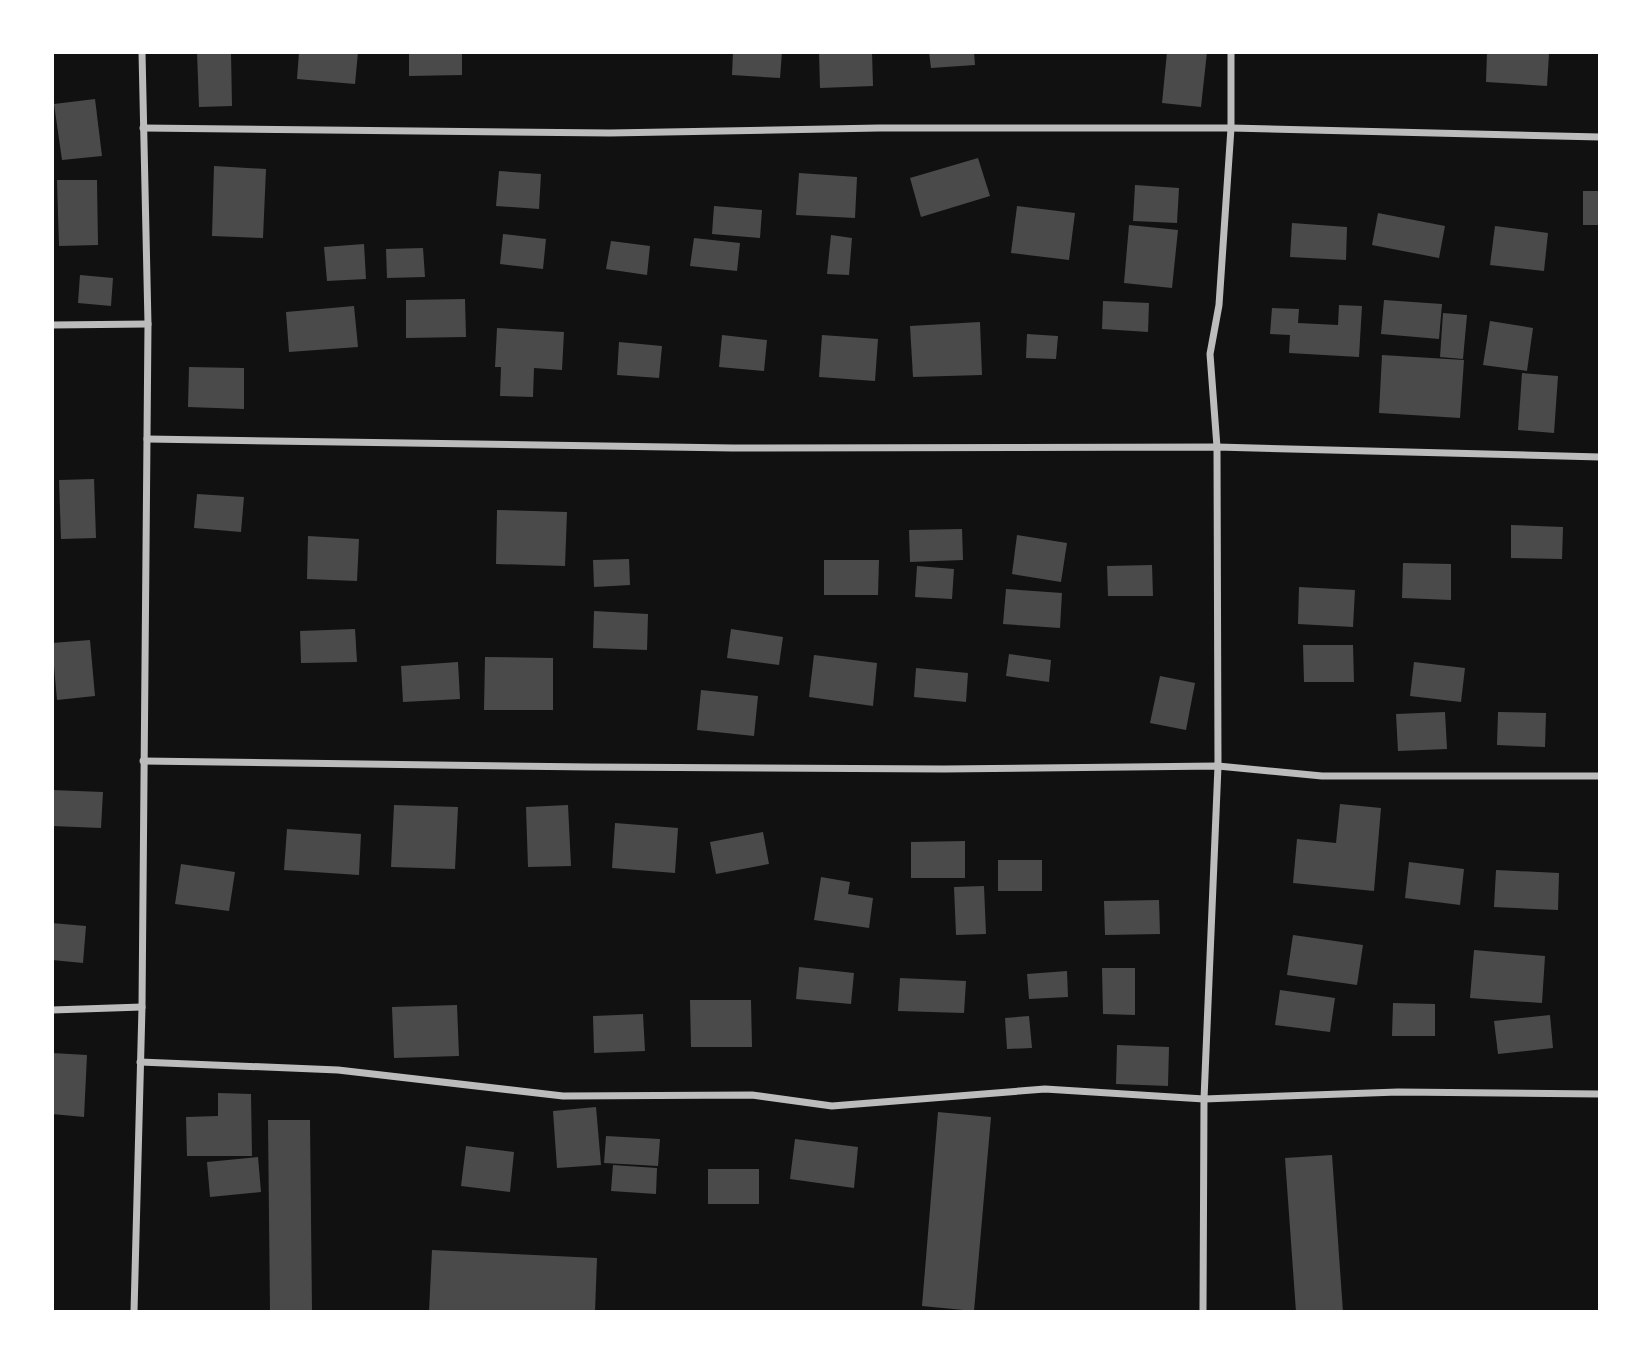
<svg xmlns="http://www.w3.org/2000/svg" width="1652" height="1364" viewBox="0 0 1652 1364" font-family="'IBM Plex Serif',serif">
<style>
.building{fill:#4a4a4a}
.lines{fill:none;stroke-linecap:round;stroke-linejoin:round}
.minor{stroke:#bcbcbc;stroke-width:7}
</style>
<rect width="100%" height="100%" fill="#111"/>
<g class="building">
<path d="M197,52h34l1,54 -33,1z"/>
<path d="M299,52h59l-3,32 -58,-5z"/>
<path d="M409,52h53v23l-53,1z"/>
<path d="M733,52h49l-2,26 -48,-3z"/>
<path d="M819,52h53l1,34 -53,2z"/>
<path d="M929,52h45l1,13 -44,3z"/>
<path d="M1167,52h40l-6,55 -39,-4z"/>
<path d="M1487,52l62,2 -2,32 -61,-4z"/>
<path d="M95,99l7,57 -40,4 -8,-56z"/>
<path d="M978,158l12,38 -69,21 -11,-39z"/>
<path d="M214,166l52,3 -3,69 -51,-2z"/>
<path d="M499,171l42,3 -2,35 -43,-3z"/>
<path d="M799,173l58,4 -2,41 -59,-3z"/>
<path d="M57,180h40l1,65 -39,1z"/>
<path d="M1135,185l44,3 -2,35 -44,-2z"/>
<rect x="1583" y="191" width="17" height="34"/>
<path d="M714,206l48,4 -2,28 -48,-4z"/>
<path d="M1017,206l58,7 -6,47 -58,-7z"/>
<path d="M1378,213l67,13 -6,32 -67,-13z"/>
<path d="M1292,223l55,4 -1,33 -56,-3z"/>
<path d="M1129,225l49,5 -6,58 -48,-5z"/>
<path d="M1495,226l53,7 -4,38 -54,-6z"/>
<path d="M503,234l43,5 -3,30 -43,-5z"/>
<path d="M831,235l21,3 -3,37 -22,-1z"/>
<path d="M694,238l46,5 -3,28 -47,-5z"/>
<path d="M611,241l39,5 -3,29 -41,-6z"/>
<path d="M364,244l2,35 -39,2 -3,-34z"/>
<path d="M423,248l2,29 -38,1 -1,-29z"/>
<path d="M80,275l33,3 -2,28 -33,-3z"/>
<path d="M465,299l1,38 -60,1v-38z"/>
<path d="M1384,300l58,4 -3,35 -58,-5z"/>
<path d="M1103,301l46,2 -1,29 -46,-3z"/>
<path d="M1339,305l23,1 -3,51 -70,-4 1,-18 -20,-1 2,-26 27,1 -1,14 40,2z"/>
<path d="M354,306l4,41 -69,5 -3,-40z"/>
<path d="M1443,313l24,2 -4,44 -23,-2z"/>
<path d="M1490,321l43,7 -6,43 -44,-6z"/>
<path d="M980,322l2,53 -69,2 -3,-51z"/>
<path d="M497,328l67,4 -2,38 -28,-2 -1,29 -33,-1 1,-29h-6z"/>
<path d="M1027,334l31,2 -2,23 -30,-1z"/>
<path d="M722,335l45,5 -3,31 -45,-4z"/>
<path d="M822,335l56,4 -3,42 -56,-4z"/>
<path d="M619,342l43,4 -3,32 -42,-3z"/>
<path d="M1382,355l82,5 -4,58 -81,-5z"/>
<path d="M189,367l55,1v41l-56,-2z"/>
<path d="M1522,373l36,3 -4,57 -36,-3z"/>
<path d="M94,479l2,59 -35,1 -2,-59z"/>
<path d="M197,494l47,3 -3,35 -47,-4z"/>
<path d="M497,510l70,2 -2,54 -69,-2z"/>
<path d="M1511,525l52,2 -1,32 -51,-1z"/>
<path d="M962,529l1,31 -53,2 -1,-32z"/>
<path d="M1017,535l50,8 -6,39 -49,-8z"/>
<path d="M308,536l51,3 -2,42 -50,-2z"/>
<path d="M629,559l1,26 -36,2 -1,-27z"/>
<path d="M824,560h55l-1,35h-54z"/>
<path d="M1403,563l48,1v36l-49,-2z"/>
<path d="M1152,565l1,31h-45l-1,-30z"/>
<path d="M917,566l37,3 -2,30 -37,-2z"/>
<path d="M1299,587l56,3 -2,37 -55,-3z"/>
<path d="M1006,589l56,4 -2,35 -57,-4z"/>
<path d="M594,611l54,3 -1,36 -54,-2z"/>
<path d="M355,629l2,33 -56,1 -1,-32z"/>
<path d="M731,629l52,8 -4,28 -52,-7z"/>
<path d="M90,640l5,56 -38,4 -5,-57z"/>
<path d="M1303,645h50l1,37h-50z"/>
<path d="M1009,654l42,6 -2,22 -43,-6z"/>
<path d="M814,655l63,8 -4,43 -64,-9z"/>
<path d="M485,657l68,1v52h-69z"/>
<path d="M458,662l2,37 -57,3 -2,-36z"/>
<path d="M1414,662l51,6 -4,34 -51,-6z"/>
<path d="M916,668l52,5 -2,29 -52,-5z"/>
<path d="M1160,676l35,7 -9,47 -36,-7z"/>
<path d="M701,690l57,6 -4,40 -57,-6z"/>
<path d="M1445,712l2,37 -49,2 -2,-37z"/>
<path d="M1498,712l48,1 -1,34 -48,-2z"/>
<path d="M52,790l51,2 -2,36 -49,-2z"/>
<path d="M1340,804l41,4 -7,83 -81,-8 4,-44 39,4z"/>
<path d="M394,805l64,2 -3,62 -64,-2z"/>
<path d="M568,805l3,61 -43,1 -2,-60z"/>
<path d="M615,823l63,5 -3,45 -63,-5z"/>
<path d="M287,829l74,5 -2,41 -75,-5z"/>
<path d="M763,832l6,32 -53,10 -6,-32z"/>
<path d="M965,841v37h-54v-36z"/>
<rect x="998" y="860" width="44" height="31"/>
<path d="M1409,862l55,7 -4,36 -55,-7z"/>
<path d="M181,864l54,8 -6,39 -54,-7z"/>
<path d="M1496,870l63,3 -1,37 -64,-3z"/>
<path d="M821,877l29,5 -2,12 25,4 -4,30 -55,-8z"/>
<path d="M984,886l2,48 -30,1 -2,-48z"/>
<path d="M1159,900l1,34 -55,1 -1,-34z"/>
<path d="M52,923l34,3 -3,37 -31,-3z"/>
<path d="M1293,935l70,10 -6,40 -70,-10z"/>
<path d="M1474,950l71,6 -3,47 -72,-5z"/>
<path d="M799,967l55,6 -3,31 -55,-5z"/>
<path d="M1102,968h33v47l-32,-1z"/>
<path d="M1067,971l1,26 -39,2 -2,-25z"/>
<path d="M900,978l66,3 -2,32 -66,-2z"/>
<path d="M1280,990l55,8 -5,34 -55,-7z"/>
<path d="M690,1000h61l1,47h-61z"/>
<path d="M1393,1003l42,1v32h-43z"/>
<path d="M457,1005l2,51 -65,2 -2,-51z"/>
<path d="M643,1014l2,37 -51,2 -1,-37z"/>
<path d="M1550,1015l3,33 -55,6 -4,-33z"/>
<path d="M1029,1016l3,32 -25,1 -2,-31z"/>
<path d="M1117,1045l52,2 -1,39 -52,-2z"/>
<path d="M52,1053l35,2 -3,62 -32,-3z"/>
<path d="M218,1093l33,1 1,62h-65l-1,-39 32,-1z"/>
<path d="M596,1107l5,58 -44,3 -4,-57z"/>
<path d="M938,1112l53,5 -17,194 -52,-5z"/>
<path d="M268,1120h42l2,192h-42z"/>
<path d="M606,1136l54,3 -2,27 -54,-3z"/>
<path d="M795,1139l63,8 -4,41 -64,-9z"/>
<path d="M466,1146l48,6 -4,40 -49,-6z"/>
<path d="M1332,1155l11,157h-47l-11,-154z"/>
<path d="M258,1157l3,35 -51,5 -3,-35z"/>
<path d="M613,1165l44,3 -1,26 -45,-3z"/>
<rect x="708" y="1169" width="51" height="35"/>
<path d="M432,1250l165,8 -2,54h-166z"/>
</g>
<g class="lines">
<g class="minor">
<path d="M143,128l467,5 269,-5h352l369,9"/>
<path d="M52,325l96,-1"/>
<path d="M147,439l586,9 484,-1 383,10"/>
<path d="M143,761l447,6 354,2 274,-3 104,10h278"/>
<path d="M52,1010l90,-3"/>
<path d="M140,1062l198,8 225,26 189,-1 80,11 213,-17 159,10 194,-7 202,2"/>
<path d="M134,1312l8,-305 6,-683 -6,-272"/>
<path d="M1203,1312l1,-213 14,-333 -1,-319 -7,-93 9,-49 12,-177v-76"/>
</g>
</g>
<rect width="1652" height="1364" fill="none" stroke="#ffffff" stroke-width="108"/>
</svg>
